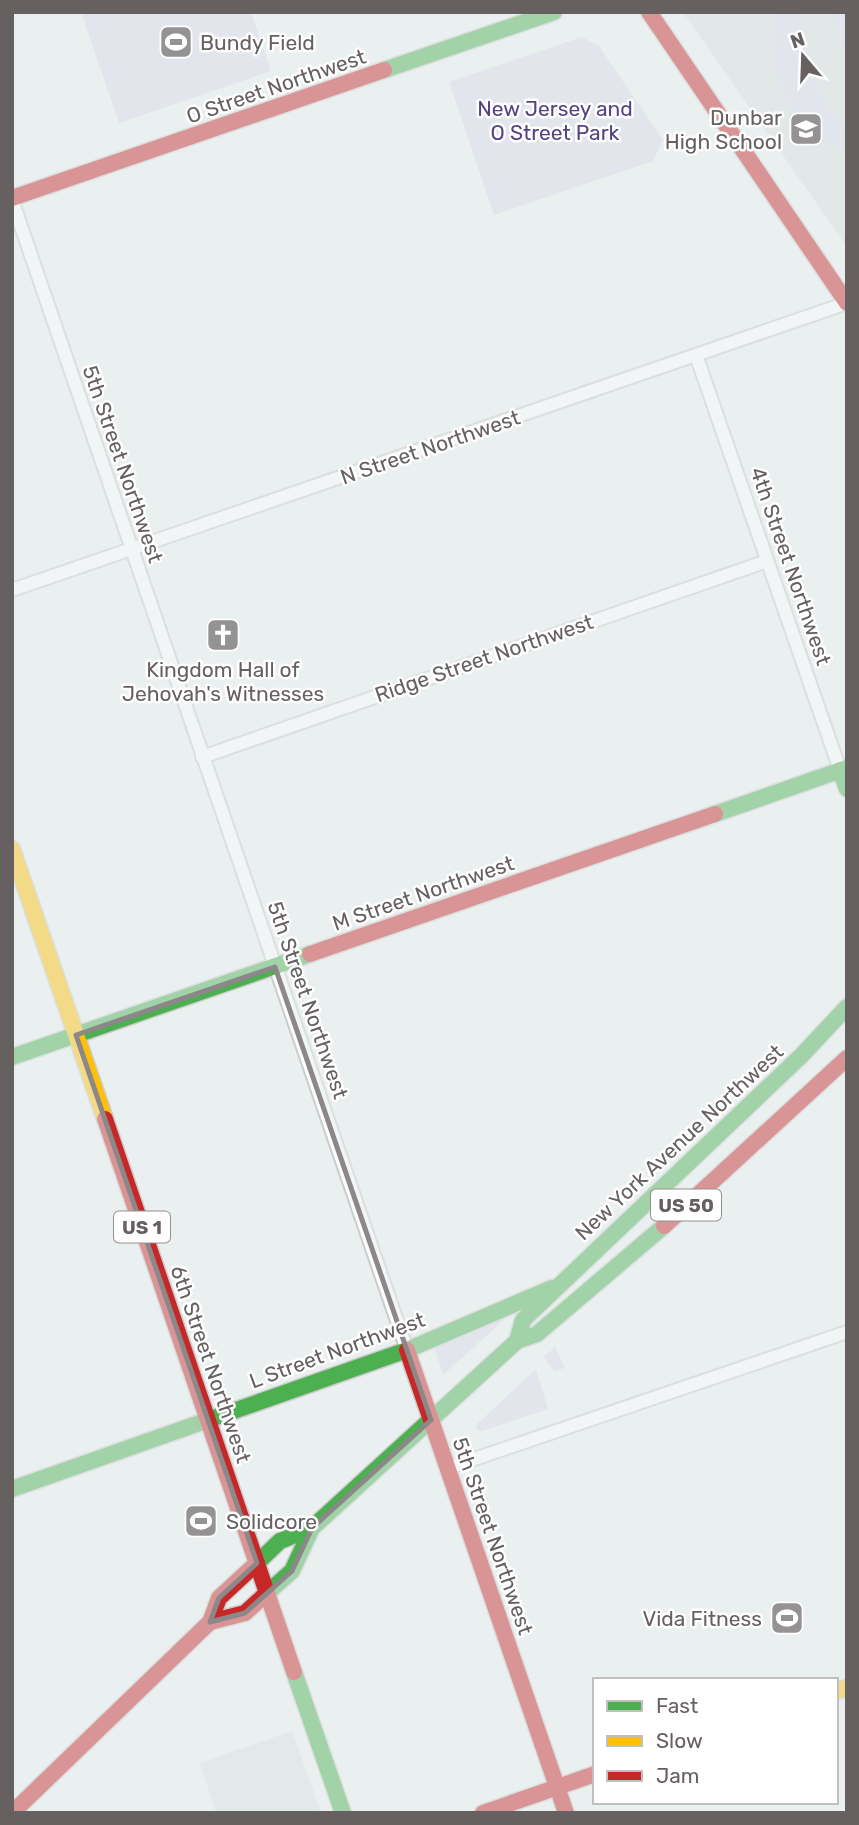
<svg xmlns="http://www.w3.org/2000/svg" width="859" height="1825" viewBox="0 0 859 1825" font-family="Rubik,sans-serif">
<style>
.commercial{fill:#d7e3e3}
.education{fill:#dae0e0}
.green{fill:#dbdae9}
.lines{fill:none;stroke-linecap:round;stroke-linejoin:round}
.street-casing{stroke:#cbcccd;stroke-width:16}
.fast-casing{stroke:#cdcccd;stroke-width:19}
.slow-casing{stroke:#cdcccd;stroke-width:19}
.jam-casing{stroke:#cdcccd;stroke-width:19}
.street{stroke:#fcfdfd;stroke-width:12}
.fast{stroke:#4caf50;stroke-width:16}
.slow{stroke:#ffc107;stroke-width:16}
.jam{stroke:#c62828;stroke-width:16}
.marked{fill:none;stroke:#8c8889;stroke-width:5;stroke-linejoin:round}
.labels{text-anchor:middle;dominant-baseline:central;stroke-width:5;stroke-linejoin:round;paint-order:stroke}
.shield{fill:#fff;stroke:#959090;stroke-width:2}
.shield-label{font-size:19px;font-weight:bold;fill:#676061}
.poi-label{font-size:21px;fill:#676061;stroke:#fff;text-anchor:start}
.street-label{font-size:21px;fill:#676061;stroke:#fff}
.park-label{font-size:21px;fill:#544284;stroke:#fff}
</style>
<rect width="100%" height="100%" fill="#eaefef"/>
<path class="commercial" d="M292,1731l29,82h-105l-16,-50z"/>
<path class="education" d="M683,12h164v235z"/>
<g class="green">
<path d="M81,12h170l20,59 -152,52z"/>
<path d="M775,12h26v24l12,33 -9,3 -6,-15 11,32 -2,-8 8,-3 13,33 19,15v28c-55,-23 -87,-83 -72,-142z"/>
<path d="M831,12h16v46z"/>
<path d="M582,37l17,9 64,94 -10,21 -159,54 -45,-133z"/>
<path d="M516,1309l-73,66 -10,-32z"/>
<path d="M555,1347l10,21 -11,3 -10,-14z"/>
<path d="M536,1369l12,40 -66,22 -5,-1v-6z"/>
</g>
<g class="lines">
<defs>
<g id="street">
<path d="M12,200l395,1150"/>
<path d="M696,355l144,415"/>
<path d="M12,590l835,-287"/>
<path d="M202,757l565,-196"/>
<path d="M448,1468l399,-136"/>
</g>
<g id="fast">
<path d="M384,70l170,-58"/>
<path d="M840,770l7,19"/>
<path d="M715,814l132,-46"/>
<path d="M12,1057l298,-103"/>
<path d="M517,1341l6,-21 278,-264 46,-49"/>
<path d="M12,1489l395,-139 145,-62"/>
<path d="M257,1563l23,-22 32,-13 205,-187 20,-7 127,-108"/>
<path d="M267,1593l25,-22 20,-43"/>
<path d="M294,1672l49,141"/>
</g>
<g id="slow">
<path d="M12,849l93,270"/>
<path d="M836,1691l11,-3"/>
</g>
<g id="jam">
<path d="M649,12l198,291"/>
<path d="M12,198l372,-128"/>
<path d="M310,954l405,-140"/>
<path d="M105,1119l189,553"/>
<path d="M664,1226l183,-168"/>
<path d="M407,1350l159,463"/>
<path d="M210,1622l35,-9 22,-20"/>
<path d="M12,1813l198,-191 9,-24 38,-35"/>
<path d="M483,1813l112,-39"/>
</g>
</defs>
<use href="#street" class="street-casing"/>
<use href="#fast" class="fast-casing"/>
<use href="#slow" class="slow-casing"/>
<use href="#jam" class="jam-casing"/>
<use href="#street" class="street"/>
<use href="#fast" class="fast"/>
<use href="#slow" class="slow"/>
<use href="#jam" class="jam"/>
</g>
<path d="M0 0H859V1825H0ZM275,967l156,453 -119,108 -20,43 -47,42 -35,9 9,-24 38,-35 -181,-528z" fill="#eaefef" fill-opacity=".55" fill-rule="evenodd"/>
<path class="marked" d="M275,967l156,453 -119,108 -20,43 -47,42 -35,9 9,-24 38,-35 -181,-528z"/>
<defs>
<symbol id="stadium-square" viewBox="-11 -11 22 22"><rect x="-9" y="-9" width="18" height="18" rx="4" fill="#959293" stroke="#fff"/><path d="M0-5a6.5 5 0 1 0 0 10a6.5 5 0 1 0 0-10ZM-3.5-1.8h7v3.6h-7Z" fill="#fff"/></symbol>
<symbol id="school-square" viewBox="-11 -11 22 22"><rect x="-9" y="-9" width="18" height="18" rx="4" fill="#959293" stroke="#fff"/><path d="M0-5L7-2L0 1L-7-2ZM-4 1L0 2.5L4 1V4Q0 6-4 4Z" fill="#fff"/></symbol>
<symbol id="church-square" viewBox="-11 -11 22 22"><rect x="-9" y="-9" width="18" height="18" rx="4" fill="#959293" stroke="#fff"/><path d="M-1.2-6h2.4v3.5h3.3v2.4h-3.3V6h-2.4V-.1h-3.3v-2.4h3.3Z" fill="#fff"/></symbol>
</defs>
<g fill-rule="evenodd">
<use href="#stadium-square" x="157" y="23" width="38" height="38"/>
<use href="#school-square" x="787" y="110" width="38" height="38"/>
<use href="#church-square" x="204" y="616" width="38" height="38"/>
<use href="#stadium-square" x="182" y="1502" width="38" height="38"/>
<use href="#stadium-square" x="768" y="1599" width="38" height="38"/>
</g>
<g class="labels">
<g class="shield">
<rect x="651" y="1189.5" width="70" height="31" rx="5"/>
<rect x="114" y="1211.5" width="56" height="31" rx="5"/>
</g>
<g class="shield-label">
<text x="686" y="1205">US 50</text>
<text x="142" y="1227">US 1</text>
</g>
<g class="poi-label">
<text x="200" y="42">Bundy Field</text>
<text x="782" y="117" text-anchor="end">Dunbar<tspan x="782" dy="24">High School</tspan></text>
<text x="223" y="669" text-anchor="middle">Kingdom Hall of<tspan x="223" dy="24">Jehovah's Witnesses</tspan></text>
<text x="226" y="1521">Solidcore</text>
<text x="762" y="1618" text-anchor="end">Vida Fitness</text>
</g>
<g class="street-label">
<text transform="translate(276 86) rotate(-19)">O Street Northwest</text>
<text transform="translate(430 447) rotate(-19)">N Street Northwest</text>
<text transform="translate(123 464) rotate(71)">5th Street Northwest</text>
<text transform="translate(791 566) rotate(71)">4th Street Northwest</text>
<text transform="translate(484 658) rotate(-19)">Ridge Street Northwest</text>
<text transform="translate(423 893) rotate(-19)">M Street Northwest</text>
<text transform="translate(308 1000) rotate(71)">5th Street Northwest</text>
<text transform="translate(679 1142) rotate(-43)">New York Avenue Northwest</text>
<text transform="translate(337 1350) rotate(-20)">L Street Northwest</text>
<text transform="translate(211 1364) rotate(71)">6th Street Northwest</text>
<text transform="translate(493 1536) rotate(71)">5th Street Northwest</text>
</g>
<g class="park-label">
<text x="555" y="108">New Jersey and<tspan x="555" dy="24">O Street Park</tspan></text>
</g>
</g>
<rect width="859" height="1825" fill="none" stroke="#676061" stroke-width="28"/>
<rect x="593" y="1678" width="245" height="126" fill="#ffffff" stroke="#c2bfc0" stroke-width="2"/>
<rect x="607" y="1701" width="35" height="10" fill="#4caf50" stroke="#c2bfc0" stroke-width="2"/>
<text x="656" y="1713" font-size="21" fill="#676061">Fast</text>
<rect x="607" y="1736" width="35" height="10" fill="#ffc107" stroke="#c2bfc0" stroke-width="2"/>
<text x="656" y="1748" font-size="21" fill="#676061">Slow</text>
<rect x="607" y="1771" width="35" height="10" fill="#c62828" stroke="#c2bfc0" stroke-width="2"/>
<text x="656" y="1783" font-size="21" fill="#676061">Jam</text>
<g transform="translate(803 56) rotate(341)" stroke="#ffffff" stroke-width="5" paint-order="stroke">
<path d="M0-5L12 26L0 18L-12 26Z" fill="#676061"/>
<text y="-10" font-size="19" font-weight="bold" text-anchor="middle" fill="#676061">N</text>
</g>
</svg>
